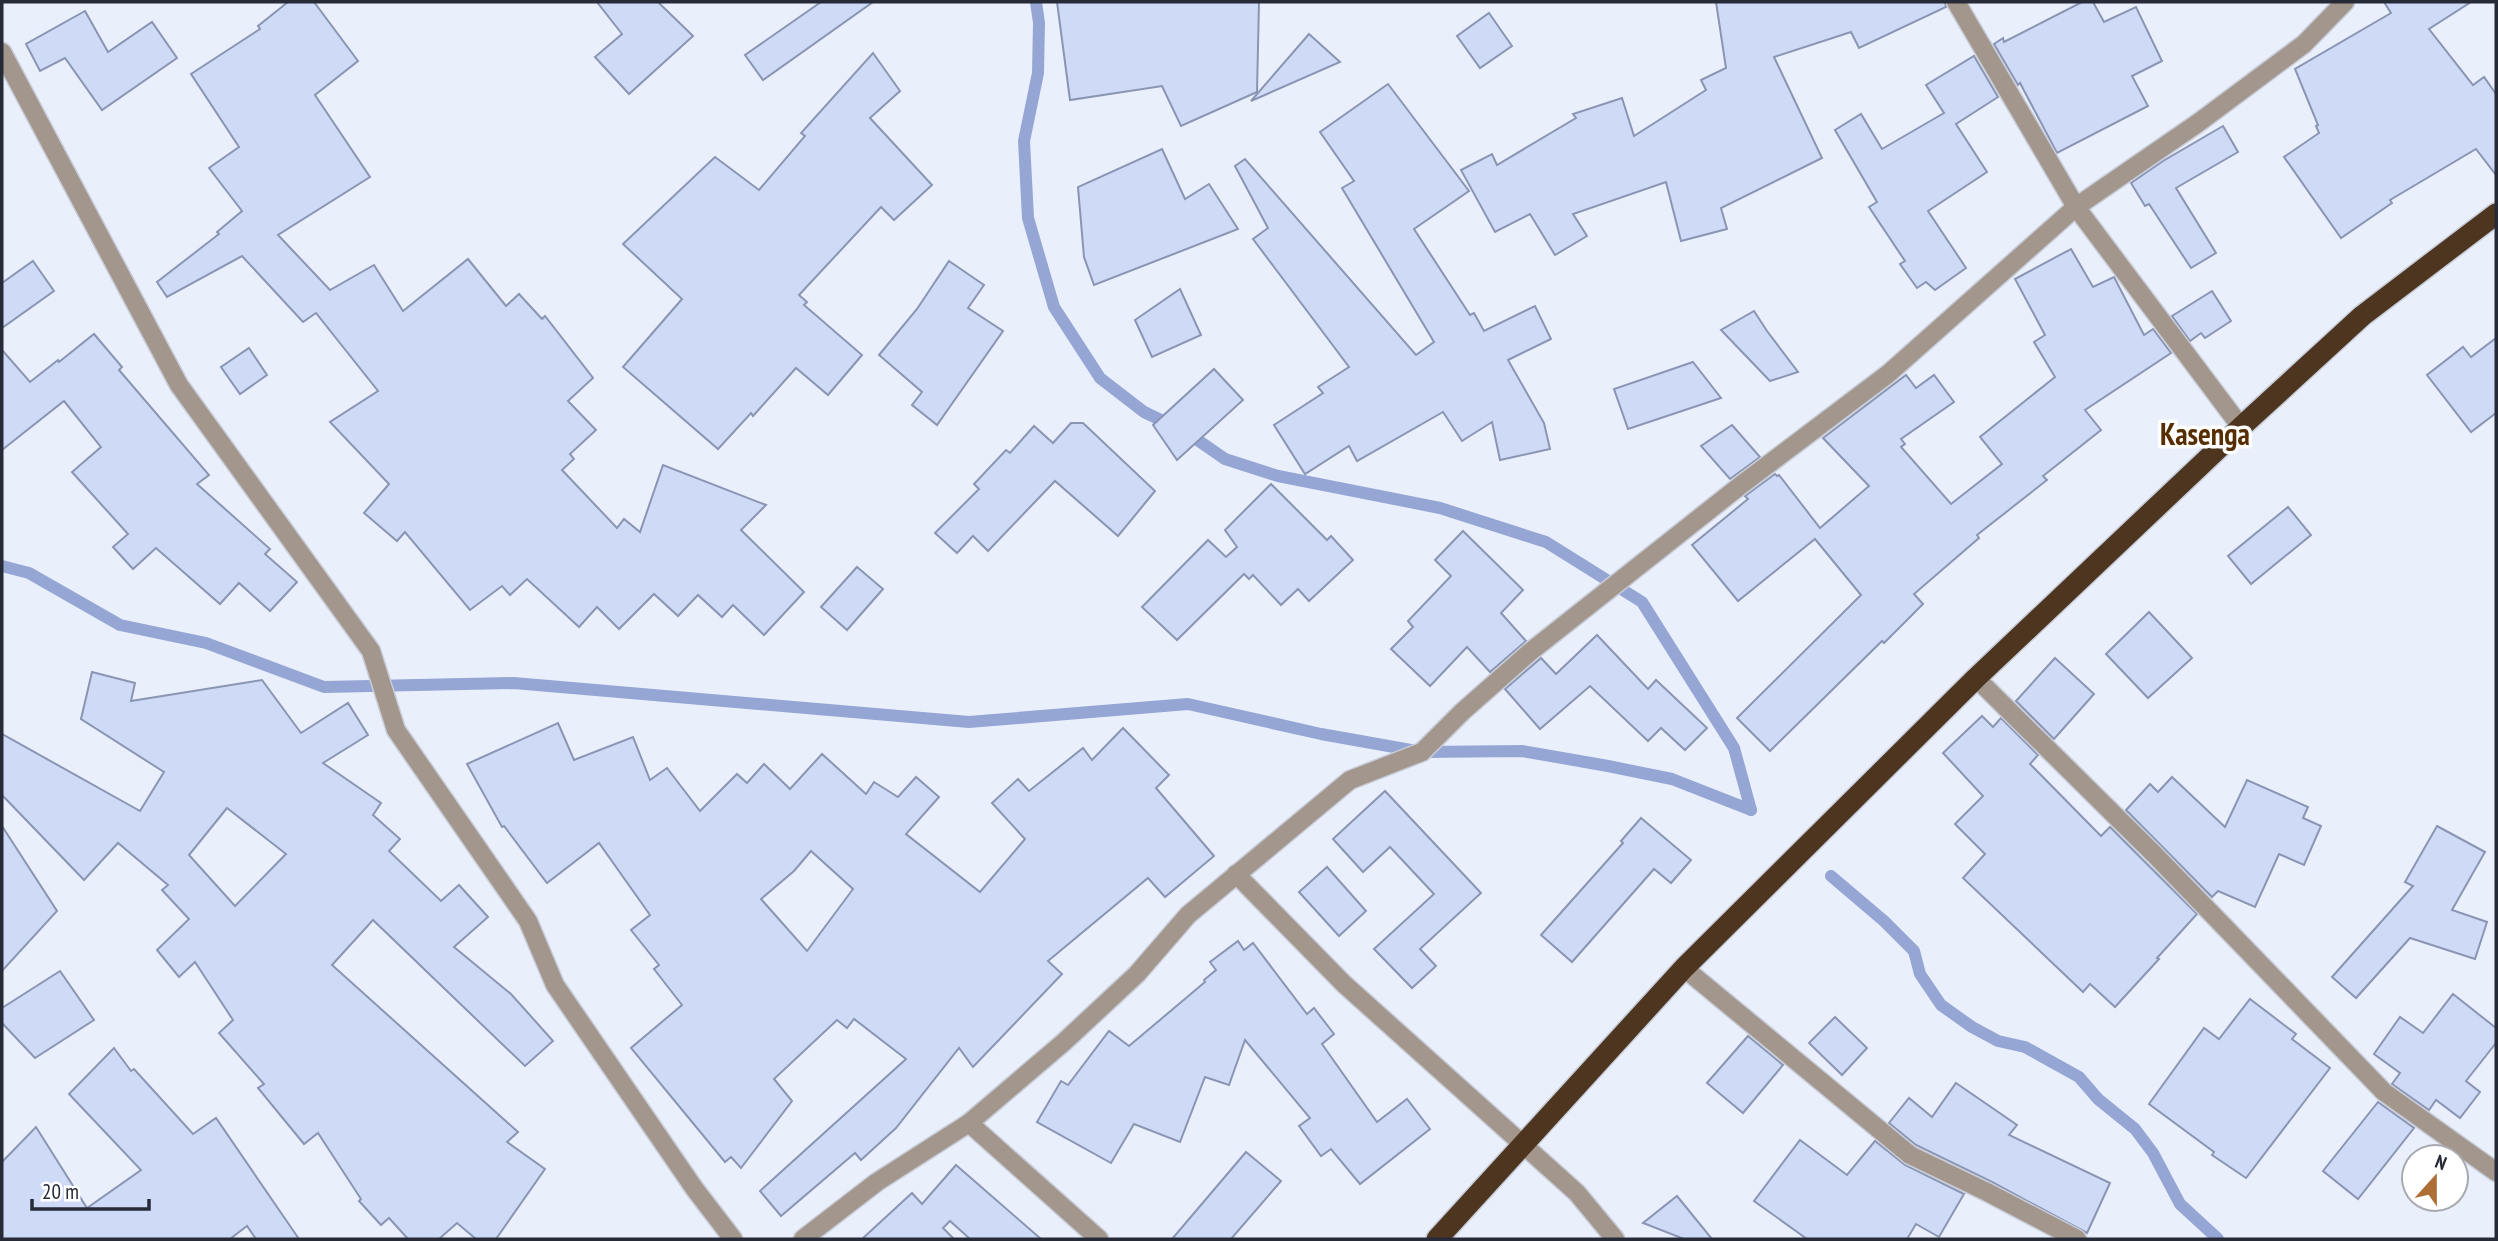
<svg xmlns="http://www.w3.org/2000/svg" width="2498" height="1241" viewBox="0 0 2498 1241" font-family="'PT Sans Narrow',sans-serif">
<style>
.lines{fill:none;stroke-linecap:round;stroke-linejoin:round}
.stream{stroke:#95a6d5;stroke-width:12}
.building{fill:#cfdaf7;stroke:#8995b3;stroke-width:2;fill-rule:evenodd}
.minor-casing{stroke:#c7ccd9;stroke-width:21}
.highway-casing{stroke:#c7ccd9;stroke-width:24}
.minor{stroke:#a3968c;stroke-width:18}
.highway{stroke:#4d3520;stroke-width:21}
.labels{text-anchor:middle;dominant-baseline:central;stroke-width:7;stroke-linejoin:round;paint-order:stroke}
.quarter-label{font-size:30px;font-weight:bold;fill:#572e01;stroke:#fff}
</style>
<rect width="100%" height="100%" fill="#eaeffc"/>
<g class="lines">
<g class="stream">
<path d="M1036,2l3,21 -1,50 -14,68 4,77 26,89 46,71 44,34 42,20 39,27 53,17 162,32 106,34 96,60 92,146 17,62"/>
<path d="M2,566l27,7 91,52 86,18 118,44 190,-4 455,39 219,-18 133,30 101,18 100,-1 86,15 64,13 79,31"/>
<path d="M1831,876l53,45 30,30 6,23 21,31 31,22 26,14 27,6 54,30 19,22 37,30 18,24 27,51 38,35"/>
</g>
</g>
<g class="building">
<path d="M288,2h26l44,59 -43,34 55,82 -92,58 52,55 44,-25 29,46 65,-52 38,47 13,-12 23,25 3,-3 48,62 -25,23 28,29 -26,24 4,5 -12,11 55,58 7,-9 16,13 23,-67 103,40 -25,25 63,62 -40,43 -31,-30 -11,12 -24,-22 -20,21 -24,-22 -35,35 -22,-22 -18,20 -52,-48 -17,16 -8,-9 -32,24 -65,-78 -8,9 -33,-28 25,-29 -59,-62 48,-31 -62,-78 -13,9 -61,-66 -75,41 -10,-15 62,-48 -2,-2 25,-21 -33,-43 30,-21 -48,-73 69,-45 -2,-3z"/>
<path d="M597,2h61l35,34 -64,58 -34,-37 27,-23z"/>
<path d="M821,2h52l-110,78 -18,-25z"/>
<path d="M1057,2h202l-2,90 -76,34 -19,-40 -92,14z"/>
<path d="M1716,2h229l1,5 -87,41 -8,-16 -77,25 48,101 -101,50 6,21 -46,12 -15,-59 -93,32 14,22 -32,19 -25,-41 -35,18 -34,-62 31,-16 5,11 79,-47 -3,-4 49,-16 12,38 72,-46 -5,-10 25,-12z"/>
<path d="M2082,2h11l11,20 32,-15 26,54 -30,15 16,30 -91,47 -37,-70 -2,2 -24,-41 9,-6 1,4z"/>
<path d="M2384,2h87l-42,27 44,56 11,-8 12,17v81l-20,-26 -86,51 2,3 -51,35 -57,-81 35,-24 -3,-7 2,-1 -23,-56 96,-56z"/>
<path d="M85,11l23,41 44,-30 25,36 -75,52 -37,-52 -25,13 -14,-27z"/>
<path d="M1489,13l23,33 -32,22 -23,-32z"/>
<path d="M1309,34l31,28 -89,39z"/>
<path d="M873,53l27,38 -30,27 62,67 -38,35 -13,-13 -82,88 8,7 -3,3 58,50 -34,40 -32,-27 -43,48 -2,-3 -33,36 -95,-82 59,-68 -59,-55 92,-87 44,33 46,-54 -4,-3z"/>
<path d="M1974,56l24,41 -42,27 31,48 -59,39 38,57 -31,22 -9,-8 -9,6 -17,-24 5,-3 -36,-54 8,-5 -42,-72 26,-16 21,35 62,-36 -18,-28z"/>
<path d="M1388,84l81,107 -55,38 56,86 4,-2 10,18 51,-25 16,33 -43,21 36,63 6,26 -50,11 -8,-38 -30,19 -19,-29 -86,49 -8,-15 -44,28 -31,-49 49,-32 -5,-6 31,-20 -96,-128 15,-11 -33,-62 10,-7 171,196 18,-13 -92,-154 12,-7 -34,-49z"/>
<path d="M2223,126l15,26 -62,36 40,65 -25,15 -42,-64 -4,2 -14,-23 32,-22z"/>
<path d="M1162,149l23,50 24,-15 29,45 -144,56 -10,-28 -6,-70z"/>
<path d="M2071,249l22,38 21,-10 30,58 9,-6 18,24 -86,57 16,20 -58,46 4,4 -70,55 2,3 -65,56 9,10 -39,39 -2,-2 -112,110 -33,-33 124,-123 -46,-56 -77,62 -46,-56 56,-46 -3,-3 30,-22 2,2 2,-1 41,53 49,-42 -46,-48 83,-63 10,13 18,-13 20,27 -53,37 4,5 -4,3 50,57 51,-40 -22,-27 75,-60 -21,-35 11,-7 -30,-56z"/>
<path d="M33,261l21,30 -52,37v-45z"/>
<path d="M949,261l35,24 -16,23 35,23 -66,94 -25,-20 10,-13 -43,-37 38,-46z"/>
<path d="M1180,289l21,46 -49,22 -17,-37z"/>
<path d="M2212,291l19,30 -26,17 -4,-5 -11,8 -18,-25z"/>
<path d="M1754,311l13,20 31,41 -28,9 -49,-51z"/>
<path d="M94,334l28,33 -3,3 90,105 -12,9 73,65 -5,5 32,28 -27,29 -31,-28 -19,21 -64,-56 -23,21 -20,-22 15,-13 -56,-62 29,-25 -37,-46 -62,49v-100l28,32 28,-22 1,2z"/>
<path d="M2496,338v75l-25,19 -44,-57 36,-28 8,10z"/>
<path d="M249,348l18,27 -27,19 -19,-27z"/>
<path d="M1693,362l28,36 -93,31 -14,-40z"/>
<path d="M1214,369l29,31 -66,60 -24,-35z"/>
<path d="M1071,423h12l72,68 -37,45 -63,-55 -67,70 -15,-15 -16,17 -22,-20 44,-44 -5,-5 32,-34 4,3 24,-27 19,17z"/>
<path d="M1732,425l28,32 -30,22 -29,-33z"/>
<path d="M1271,484l56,56 4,-4 22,24 -44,41 -11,-12 -17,16 -28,-30 -4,4 -5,-5 -67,66 -35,-33 66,-67 18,17 11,-10 -12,-17z"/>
<path d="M2288,507l23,28 -60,49 -23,-28z"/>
<path d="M1463,531l60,59 -22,23 25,28 -36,31 -23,-25 -37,39 -39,-37 22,-22 -5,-6 43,-45 -16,-16z"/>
<path d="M857,567l26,22 -36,41 -26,-23z"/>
<path d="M2149,612l43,46 -44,40 -42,-44z"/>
<path d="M1597,635l51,54 8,-9 51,48 -22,22 -24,-22 -13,13 -58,-55 -50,43 -35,-40 36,-31 15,16z"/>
<path d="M2055,658l39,36 -40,45 -38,-38z"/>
<path d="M92,672l43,11 -4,18 131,-21 39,53 47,-30 20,32 -45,28 58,40 -8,12 27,24 -11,12 52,50 18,-16 29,32 -34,30 57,47 42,47 -28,25 -152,-146 -41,45 186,167 -11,10 38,27 -49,70h-20l-19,-16 -18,16h-31l-19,-21 -8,7 -22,-24 2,-2 -43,-66 -14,11 -46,-56 6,-4 -45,-51 14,-13 -38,-58 -16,15 -22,-27 32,-31 -27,-29 6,-5 -50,-42 -34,37 -82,-85v-61l138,77 24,-39 -83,-53zM227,808l59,46 -51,52 -46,-51z"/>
<path d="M1982,716l11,11 8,-9 37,37 -8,9 71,72 9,-9 87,87 -40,44 2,1 -44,48 -25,-23 -7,8 -120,-114 22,-24 -30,-30 28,-28 -40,-43z"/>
<path d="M558,723l16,37 59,-23 17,43 17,-12 33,43 37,-37 10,9 17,-19 26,25 32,-35 44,40 8,-12 24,15 18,-20 23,20 -33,37 74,58 45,-53 -33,-36 26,-24 11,12 54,-43 9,12 31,-32 46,47 -13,13 58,68 -49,41 -17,-19 -100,83 14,13 -89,93 -14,-19 -63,80 -35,32 -6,-7 -74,63 -21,-25 146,-132 -52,-40 -7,9 -10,-8 -63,59 18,22 -51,67 -10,-11 -6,5 -94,-114 51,-43 -28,-36 5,-4 -28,-35 19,-15 -51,-72 -52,40 -43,-57 -2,1 -35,-63zM811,851l42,38 -46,62 -46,-52 33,-28z"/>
<path d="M2172,777l53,50 22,-47 61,27 -5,11 18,8 -17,39 -25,-11 -24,53 -37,-16 -6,6 -86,-87 24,-26 8,8z"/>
<path d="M1385,791l96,102 -61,56 16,17 -24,22 -38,-39 60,-55 -44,-47 -27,25 -30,-33z"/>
<path d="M1641,818l50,42 -20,23 -17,-14 -82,93 -31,-27 82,-92 -2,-2z"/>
<path d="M2,826l55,85 -55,60z"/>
<path d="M2437,826l48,26 -33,58 35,12 -12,37 -65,-21 -54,60 -24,-21 81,-91 -8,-4z"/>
<path d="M1327,867l39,44 -27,25 -40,-44z"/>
<path d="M1238,941l6,9 9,-7 54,71 7,-6 20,26 -12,10 55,78 30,-23 23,30 -70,55 -29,-35 -10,7 -22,-30 11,-8 -65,-78 -16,45 -24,-8 -25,65 -46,-18 -23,39 -74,-41 24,-41 7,4 41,-54 20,15 76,-64 -1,-2 12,-10 -6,-8z"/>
<path d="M60,971l34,49 -59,38 -33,-35v-15z"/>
<path d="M2453,994l43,34v15l-30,38 14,11 -20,26 -24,-18 -7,10 -37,-26 8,-11 -26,-19 26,-37 23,16z"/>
<path d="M2250,999l46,35 -4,5 38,29 -84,110 -34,-23 2,-3 -65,-48 55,-76 15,11z"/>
<path d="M1835,1017l32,31 -25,27 -33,-32z"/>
<path d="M1748,1036l35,29 -40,48 -36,-30z"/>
<path d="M114,1048l17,23 3,-2 59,65 23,-16 83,121h-43l-9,-13 -17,13h-228v-77l34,-35 51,81 54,-38 -72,-76z"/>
<path d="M1956,1083l61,42 -8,10 101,48 -23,50 -95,-51 -76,-37 -27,-22 20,-25 23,19z"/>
<path d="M2378,1102l36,26 -56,71 -35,-28z"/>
<path d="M1800,1140l47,35 28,-34 30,24 59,29 -25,43 -23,-13 -9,15h-100l-53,-38z"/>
<path d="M1246,1152l35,29 -50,58h-59z"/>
<path d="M956,1165l85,74h-71l-20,-18 -7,7 11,11h-92l50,-46 10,11z"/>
<path d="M1677,1196l35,43h-28l-41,-16z"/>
</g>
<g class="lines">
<defs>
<g id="minor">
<path d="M1956,2l120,205 165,220"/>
<path d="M2,52l177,333 192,266 25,79 132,191 27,64 139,203 39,51"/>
<path d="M1976,678l179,177 229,237 112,80"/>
<path d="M1236,874l108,110 233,209 38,46"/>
<path d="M1684,968l226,187 77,37 90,47"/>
<path d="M969,1123l130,116"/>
<path d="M803,1239l74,-57 92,-59 95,-81 73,-68 51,-59 162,-135 72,-28 40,-40 68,-60 211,-167 147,-111 188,-167 122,-84 106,-79 41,-42"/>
</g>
<path id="highway" d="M1437,1239l247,-271 292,-290 265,-251 121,-111 134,-102"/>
</defs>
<use href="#minor" class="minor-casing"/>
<use href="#highway" class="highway-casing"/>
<use href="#minor" class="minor"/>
<use href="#highway" class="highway"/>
</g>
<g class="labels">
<g class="quarter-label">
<text x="2205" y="433">Kasenga</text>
</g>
</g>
<rect width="2498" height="1241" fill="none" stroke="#272b38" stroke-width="7"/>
<g transform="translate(2435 1178) rotate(21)"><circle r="33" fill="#ffffff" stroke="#a9aaaf" stroke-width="2"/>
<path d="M0-5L12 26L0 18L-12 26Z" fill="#ae6f36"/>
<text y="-10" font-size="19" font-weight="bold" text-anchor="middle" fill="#272b38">N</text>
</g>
<path d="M32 1199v10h117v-10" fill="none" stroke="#272b38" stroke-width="3.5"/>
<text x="42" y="1199" font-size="21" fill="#272b38" stroke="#ffffff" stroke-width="5" paint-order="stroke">20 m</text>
</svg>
